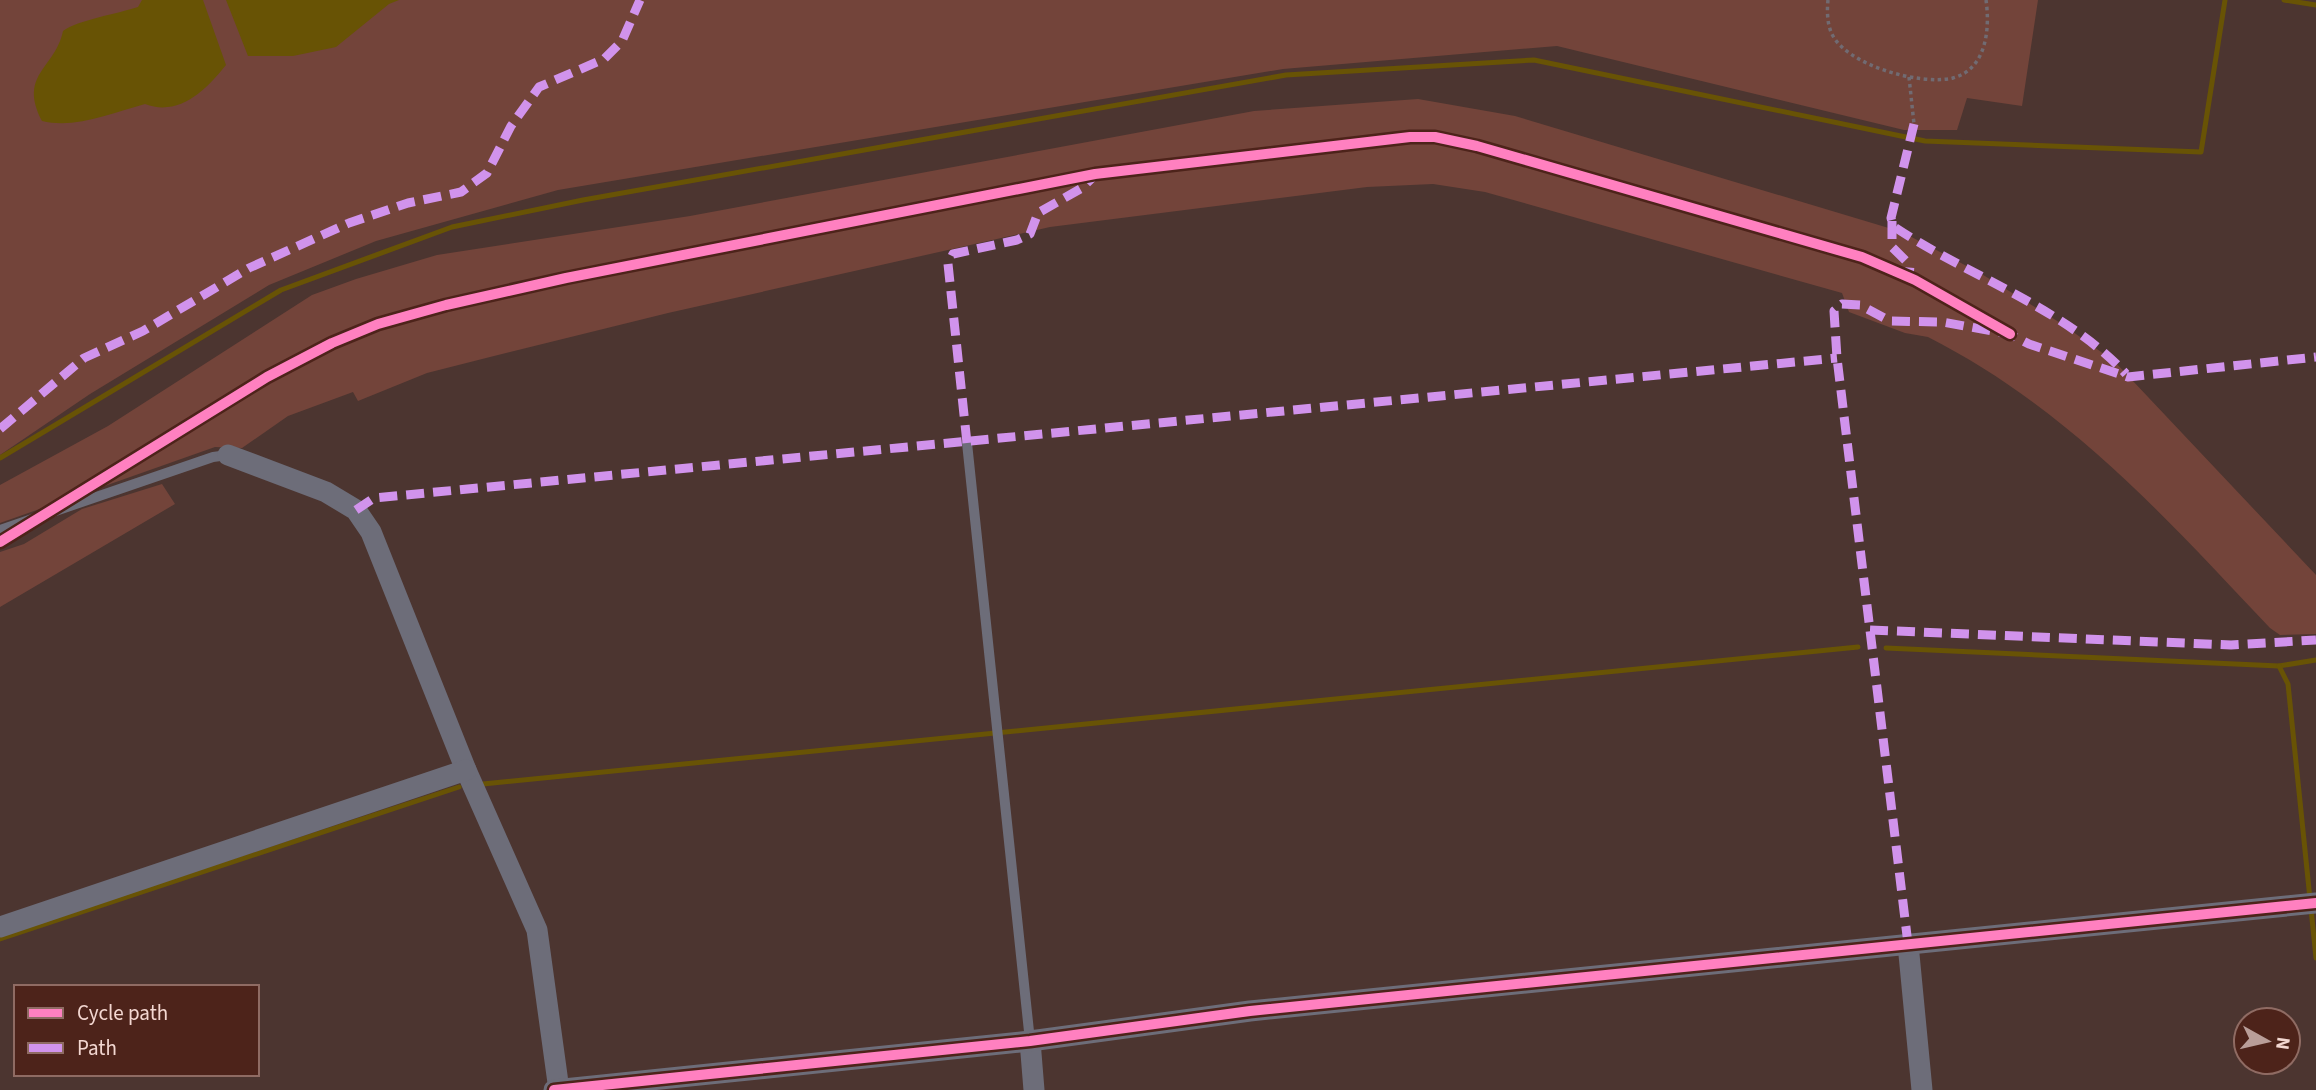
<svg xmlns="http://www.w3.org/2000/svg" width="2316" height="1090" viewBox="0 0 2316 1090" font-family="'Source Sans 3',sans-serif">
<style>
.green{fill:#73443a}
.water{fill:#685305}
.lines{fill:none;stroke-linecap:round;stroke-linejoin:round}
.stream{stroke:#685305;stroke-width:5}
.path{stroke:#716b72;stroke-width:3.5;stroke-dasharray:3.5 3.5;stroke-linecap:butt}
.service{stroke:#6d6d79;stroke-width:10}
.minor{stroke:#6d6d79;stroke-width:21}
.quiet{stroke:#d193ec;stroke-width:9;stroke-dasharray:18 9;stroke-linecap:butt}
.cycleway-casing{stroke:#4d231a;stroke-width:15}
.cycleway{stroke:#ff80c0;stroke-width:10}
</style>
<rect width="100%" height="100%" fill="#4c3530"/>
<g class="green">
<path d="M0,0h2038l-16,106 -55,-8 -10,32h-53l-347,-84 -274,23 -725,121 -182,51 -107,44 -179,109 -90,61z"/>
<path d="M1418,99l97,17 387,116 78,41 82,51 53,38 201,213v59l-36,1 -10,-7c-107,-113 -201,-219 -342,-291l-23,-4 -56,-21 -7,-19 -357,-101 -52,-8 -66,3 -317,40 -382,86 -178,44 -63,16 -69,28 -5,-9 -65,24 -46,32 -27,-1 -215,76v-38l108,-59 204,-131 44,-16 81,-24 253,-39 564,-105z"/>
<path d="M162,484l13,20 -175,103v-55l24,-8 58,-35z"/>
</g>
<g class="water">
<path d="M142,0h61l23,65c-20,25 -47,52 -81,39 -33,9 -70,25 -103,17 -24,-47 13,-52 21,-90 15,-11 54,-17 75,-24z"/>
<path d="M226,0h173l-10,4 -53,43 -43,9h-45z"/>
</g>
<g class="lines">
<g class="stream">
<path d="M2284,0l32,5"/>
<path d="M0,458l281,-168 171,-63 131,-27 703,-125 248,-15 391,81 276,11 24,-152"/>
<path d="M1886,648l393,18 37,-6"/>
<path d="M2279,666l9,18 22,215"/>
<path d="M483,784l1375,-137"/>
<path d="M2311,909l5,49"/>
<path d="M0,939l459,-152"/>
</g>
<g class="path">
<path d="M1828,0c-1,10 -1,22 3,32 13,33 90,54 122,46 34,-9 37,-50 33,-78"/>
<path d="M1909,77l5,47"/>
</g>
<g class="service">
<path d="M967,443l63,598"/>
<path d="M0,530l213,-73 15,-2"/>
</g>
<g class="minor">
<path d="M228,455l98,37 30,18 15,22 95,238 71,160 22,160"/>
<path d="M0,927l466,-157"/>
<path d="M1908,944l14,146"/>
<path d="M1030,1041l4,49"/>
<path d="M554,1090l476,-49 220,-30 1066,-108"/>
</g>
<g class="quiet">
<path d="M1914,124l-23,94 2,8c71,48 174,83 233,148"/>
<path d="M1892,221v26l18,18 -1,12"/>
<path d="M0,429l84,-71 59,-27 106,-63 100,-45 59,-20 53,-11 26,-19 24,-47 28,-39 65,-28 18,-18 18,-41"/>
<path d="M967,443l-19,-179 5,-10 64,-14 13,-6 8,-21 44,-25 12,-12"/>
<path d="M356,510l18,-12 1463,-140"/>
<path d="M1870,630l361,15 85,-5"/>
<path d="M1908,944l-71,-586 -3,-47 8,-7 18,1 30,16 52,1 68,12 19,10 99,33 188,-20"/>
</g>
<defs>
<g id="cycleway">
<path d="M0,542l267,-165 65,-34 46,-19 68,-19 120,-27 529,-104 315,-37h25l42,9 385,111 53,23 95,54"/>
<path d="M554,1090l476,-49 220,-30 1066,-108"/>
</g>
</defs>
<use href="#cycleway" class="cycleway-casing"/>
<use href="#cycleway" class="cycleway"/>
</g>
<rect x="14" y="985" width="245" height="91" fill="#4d231a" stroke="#8f6b63" stroke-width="2"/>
<rect x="28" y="1008" width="35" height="10" fill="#ff80c0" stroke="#8f6b63" stroke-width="2"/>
<text x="77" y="1020" font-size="21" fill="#f3d7d1">Cycle path</text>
<rect x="28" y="1043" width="35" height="10" fill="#d193ec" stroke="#8f6b63" stroke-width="2"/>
<text x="77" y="1055" font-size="21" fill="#f3d7d1">Path</text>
<g transform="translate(2267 1041) rotate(98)"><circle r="33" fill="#4d231a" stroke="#8f6b63" stroke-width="2"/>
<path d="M0-5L12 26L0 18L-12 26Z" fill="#b99e99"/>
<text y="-10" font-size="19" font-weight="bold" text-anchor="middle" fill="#f3d7d1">N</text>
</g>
</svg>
